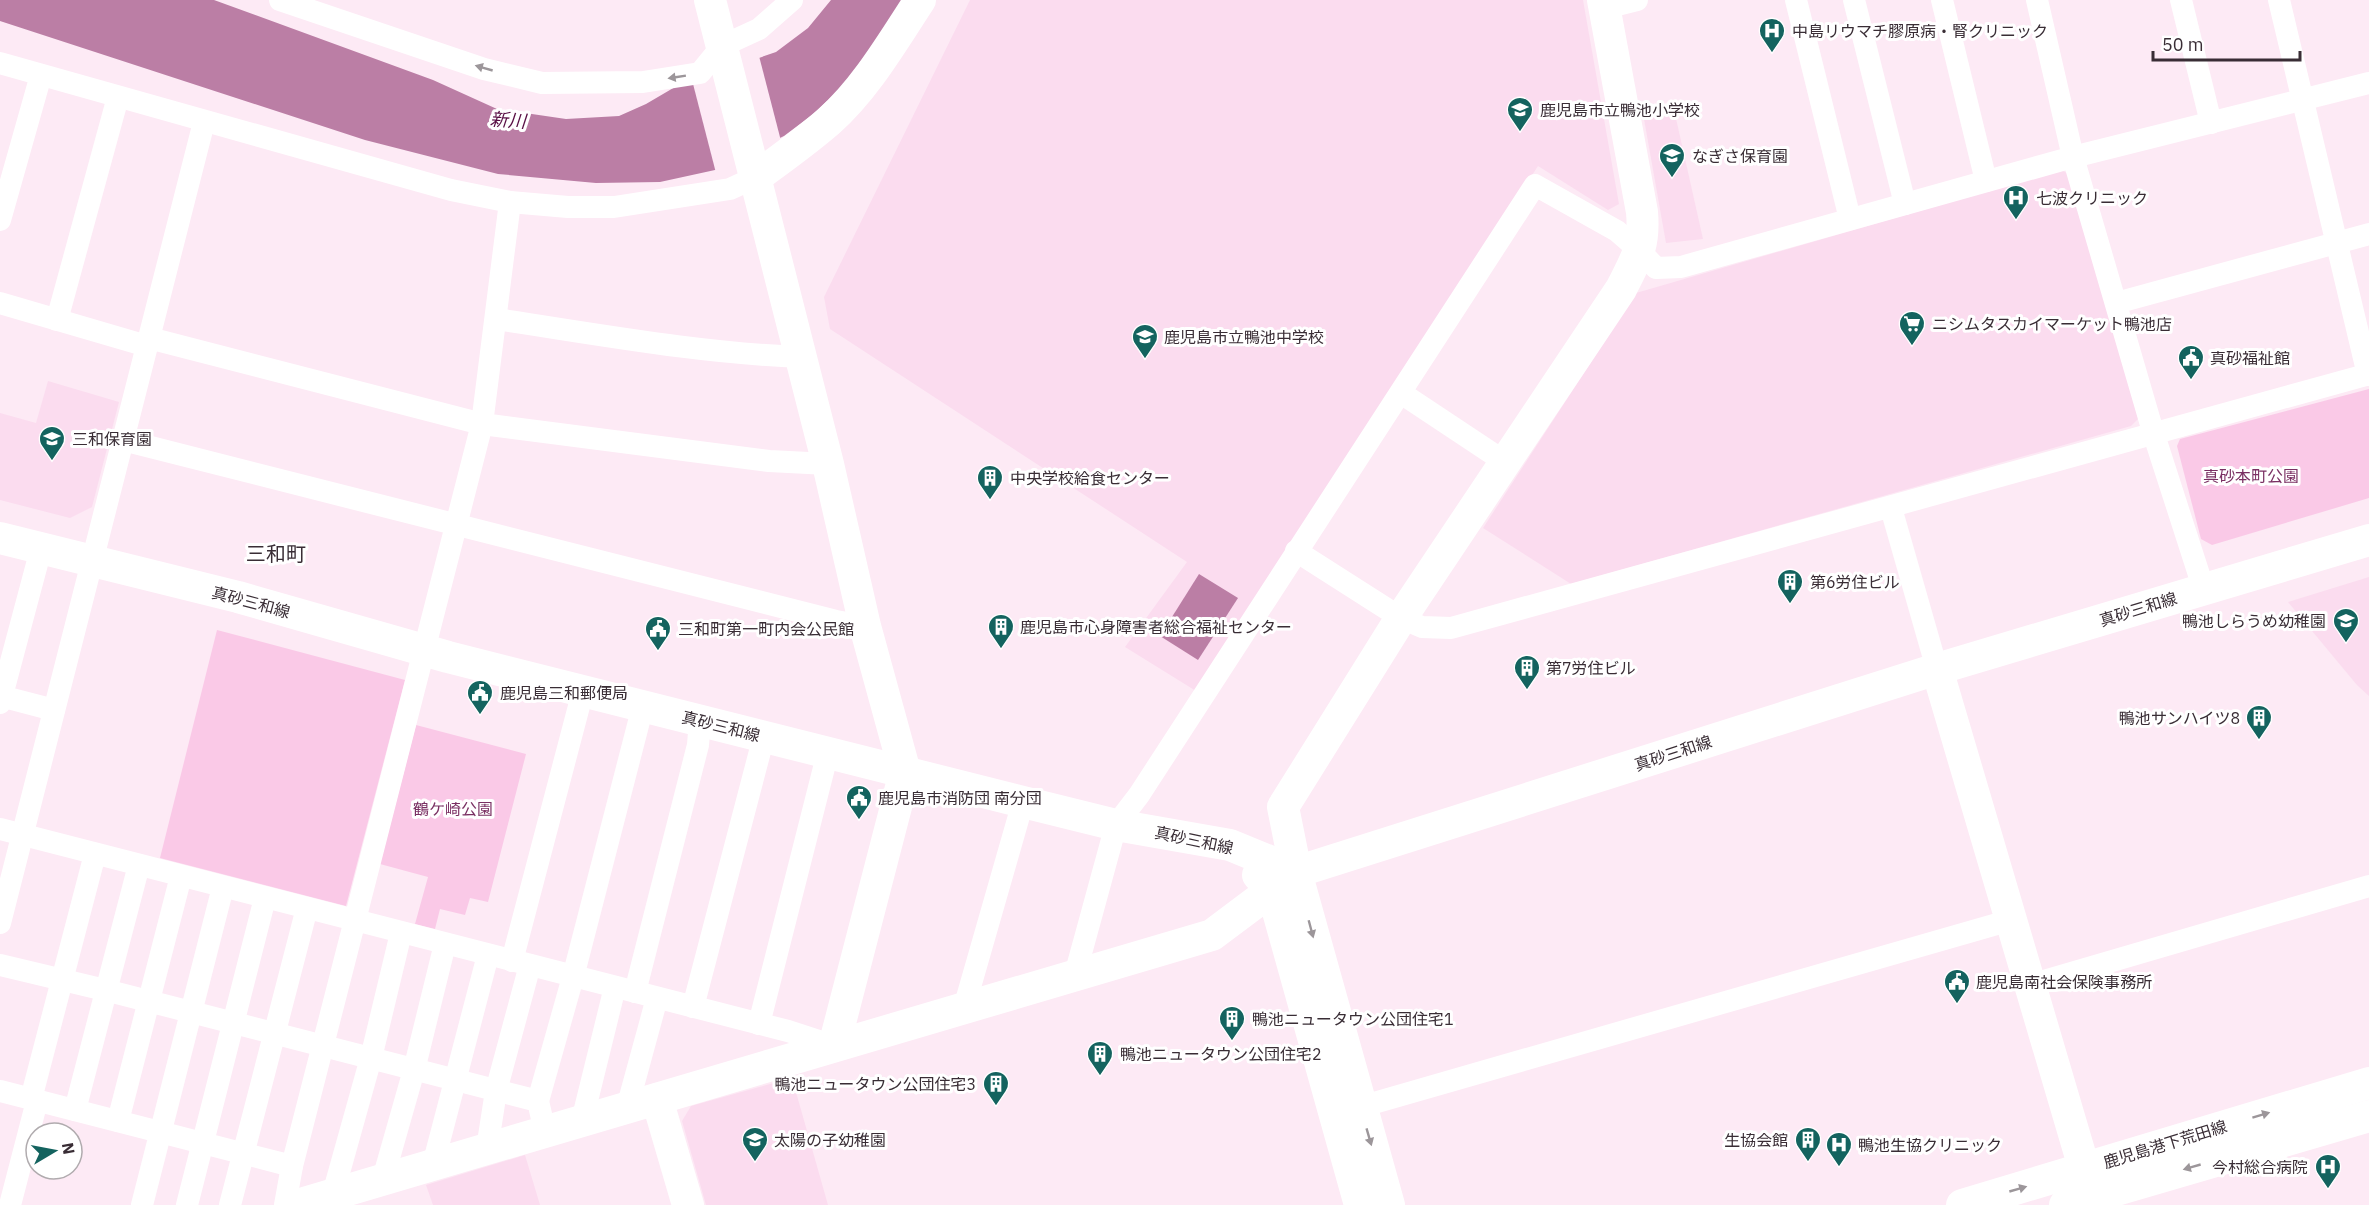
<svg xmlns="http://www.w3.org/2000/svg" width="2369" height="1205" viewBox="0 0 2369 1205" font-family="'IBM Plex Sans','Noto Sans JP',sans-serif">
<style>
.built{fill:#fbdcef}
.green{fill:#fac9e7}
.water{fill:#bb7ea5}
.pier{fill:#fdeaf5}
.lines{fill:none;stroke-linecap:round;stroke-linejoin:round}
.street{stroke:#fff;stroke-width:22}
.secondary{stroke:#fff;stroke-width:32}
.oneway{fill:#9c969a}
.labels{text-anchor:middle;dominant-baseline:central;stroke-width:6;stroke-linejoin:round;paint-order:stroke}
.poi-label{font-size:16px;fill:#392d35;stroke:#fff;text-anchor:start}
.park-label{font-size:16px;fill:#7a3063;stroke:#fff}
.street-label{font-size:16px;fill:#392d35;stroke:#fff}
.water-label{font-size:18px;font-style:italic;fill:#580e44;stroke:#fff}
.quarter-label{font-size:20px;fill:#392d35;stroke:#fff}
</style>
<rect width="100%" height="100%" fill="#fdeaf5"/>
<g class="built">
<path d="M970,0h613l36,204 -11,6 -70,-44 -342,525 -71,-44 62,-85 -357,-233 -6,-32z"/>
<path d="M1675,114l28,125 -37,4 -22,-124z"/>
<path d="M2061,170l8,4 70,244 -8,8 -560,158 -88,-56 153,-235z"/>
<path d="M48,381l71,21 -27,105 -22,11 -70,-18v-87l36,10z"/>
<path d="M2369,577v119l-12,-11 -69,-83z"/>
<path d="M792,1078l36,127h-122l-24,-84 9,-15z"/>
<path d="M525,1155l15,50h-107l-7,-20z"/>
</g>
<g class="green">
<path d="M2369,389v109l-157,47 -11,-6 -24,-93 3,-7z"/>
<path d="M217,630l188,50 -59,226 -186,-48z"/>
<path d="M416,725l110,29 -38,148 -18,-4 -5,17 -25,-6 -5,20 -20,-5 13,-47 -48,-13z"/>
</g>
<g class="water">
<path d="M0,0h214l219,80 64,29 69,10 53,-3 27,-12 29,-17 101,-35 32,-24 23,-28h75l-64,87 -30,28 -28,21 -69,34 -55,12 -64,1 -98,-9 -133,-34 -365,-119z"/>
<path d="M1199,574l39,24 -40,62 -38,-24z"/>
</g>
<path class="pier" d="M759,56l22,85 -65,32 -24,-93z"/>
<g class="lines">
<g class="street">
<path d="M280,0l204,69 58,14 101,-1 57,-9 22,-27 37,-17 33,-29"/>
<path d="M1796,0l54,219"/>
<path d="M1854,0l51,204"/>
<path d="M1942,0l44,181"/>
<path d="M2037,0l36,157 81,278 50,155"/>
<path d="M2181,0l30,123"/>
<path d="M2279,0l89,375"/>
<path d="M1605,8l32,-8"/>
<path d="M0,63l451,127 59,12 58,5h46l116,-18 26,-12"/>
<path d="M0,220l41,-145"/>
<path d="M0,303l147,43"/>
<path d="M2116,303l253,-69"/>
<path d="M496,319c101,15 203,34 305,38"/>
<path d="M57,320l61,-223"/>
<path d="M149,338l333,86 287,37 59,3"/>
<path d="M1401,393l104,69"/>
<path d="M123,440l713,181 29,5"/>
<path d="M1891,508l46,161"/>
<path d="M1296,551l105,67 21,9 29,1 918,-254"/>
<path d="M0,696l54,14"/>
<path d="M0,703l41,-154"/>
<path d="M0,829l788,202 46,15"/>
<path d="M0,923l204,-801"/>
<path d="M512,961l71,-270"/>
<path d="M0,965l105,25 433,111 7,31"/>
<path d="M1075,975l41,-150 23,-30 396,-610 82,46 23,20 16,17 25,-1 392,-110 296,-74"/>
<path d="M2030,985l339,-99"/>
<path d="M635,992l63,-247 2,-25"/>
<path d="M693,1007l71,-271"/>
<path d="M964,1008l59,-206"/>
<path d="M759,1024l69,-272"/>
<path d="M0,1091l292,75"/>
<path d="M31,1099l64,-245"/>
<path d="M538,1101l35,-124 70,-271"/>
<path d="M1360,1107l651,-187"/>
<path d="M627,1108l30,-110"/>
<path d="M75,1110l64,-245"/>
<path d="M118,1121l63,-245"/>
<path d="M582,1121l33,-134"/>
<path d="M487,1149l9,-58 34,-126"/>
<path d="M433,1165l55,-210"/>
<path d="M383,1179l31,-109 31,-126"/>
<path d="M333,1194l38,-136 30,-125"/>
<path d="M10,1205l27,-104"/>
<path d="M142,1205l81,-318"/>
<path d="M187,1205l78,-307"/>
<path d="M230,1205l77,-297"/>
<path d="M285,1205l7,-39 190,-742 28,-222"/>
</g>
<g class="secondary">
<path d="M710,0l118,464 37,162 40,146 -71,274"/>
<path d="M756,177c25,-18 50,-36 73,-56 37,-33 64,-80 91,-121"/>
<path d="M0,538l238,59 210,60 575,145 93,23 114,20 66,27 641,-203 432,-129"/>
<path d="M1937,669l158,536"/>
<path d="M1258,875l14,15 88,315"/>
<path d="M657,1099l31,106"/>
<path d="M297,1205l915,-270 84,-63"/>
<path d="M1389,1205l-93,-333 -13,-65 118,-189 220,-329c15,-30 24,-42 21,-77l-39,-212"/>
<path d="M1962,1205l407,-122"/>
<path d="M2065,1205l304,-89"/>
</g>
</g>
<defs><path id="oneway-solid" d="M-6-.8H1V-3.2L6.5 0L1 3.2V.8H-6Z" transform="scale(1.5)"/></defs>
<g class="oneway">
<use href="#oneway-solid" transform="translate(484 68) rotate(-164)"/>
<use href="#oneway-solid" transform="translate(677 77) rotate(171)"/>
<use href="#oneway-solid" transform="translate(1311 929) rotate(75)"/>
<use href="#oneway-solid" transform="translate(2261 1115) rotate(-17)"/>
<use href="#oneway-solid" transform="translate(1369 1137) rotate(74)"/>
<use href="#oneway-solid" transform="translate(2192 1167) rotate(164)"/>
<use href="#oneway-solid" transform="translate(2018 1189) rotate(-16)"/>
</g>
<defs>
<symbol id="hospital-pin" viewBox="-11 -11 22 30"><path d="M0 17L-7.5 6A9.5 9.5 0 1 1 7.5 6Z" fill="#14635f" stroke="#fff"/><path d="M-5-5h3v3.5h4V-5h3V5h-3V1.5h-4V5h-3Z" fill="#fff"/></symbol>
<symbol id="school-pin" viewBox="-11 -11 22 30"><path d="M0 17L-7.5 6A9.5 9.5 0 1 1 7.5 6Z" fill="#14635f" stroke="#fff"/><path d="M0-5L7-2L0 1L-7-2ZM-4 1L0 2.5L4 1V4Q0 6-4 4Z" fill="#fff"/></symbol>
<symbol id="supermarket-pin" viewBox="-11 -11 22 30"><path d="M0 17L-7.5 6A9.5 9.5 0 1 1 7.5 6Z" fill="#14635f" stroke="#fff"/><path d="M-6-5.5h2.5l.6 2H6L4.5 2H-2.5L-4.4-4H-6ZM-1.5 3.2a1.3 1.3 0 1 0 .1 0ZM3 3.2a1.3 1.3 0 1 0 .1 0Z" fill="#fff"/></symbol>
<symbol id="civic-pin" viewBox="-11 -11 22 30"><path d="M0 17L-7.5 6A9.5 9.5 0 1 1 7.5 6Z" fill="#14635f" stroke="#fff"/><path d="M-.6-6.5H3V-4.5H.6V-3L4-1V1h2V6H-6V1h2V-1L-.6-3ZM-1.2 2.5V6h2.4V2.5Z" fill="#fff"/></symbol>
<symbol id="building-pin" viewBox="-11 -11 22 30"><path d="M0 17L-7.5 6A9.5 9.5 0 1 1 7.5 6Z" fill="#14635f" stroke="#fff"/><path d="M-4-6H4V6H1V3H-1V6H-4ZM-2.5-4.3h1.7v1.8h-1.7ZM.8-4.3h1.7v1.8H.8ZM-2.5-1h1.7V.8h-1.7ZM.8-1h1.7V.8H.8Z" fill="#fff"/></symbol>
</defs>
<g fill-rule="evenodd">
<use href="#hospital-pin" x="1757" y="16" width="30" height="40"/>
<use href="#school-pin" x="1505" y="95" width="30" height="40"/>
<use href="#school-pin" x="1657" y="141" width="30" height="40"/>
<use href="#hospital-pin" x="2001" y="183" width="30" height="40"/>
<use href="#supermarket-pin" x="1897" y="309" width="30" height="40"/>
<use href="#school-pin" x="1130" y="322" width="30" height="40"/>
<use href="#civic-pin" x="2176" y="343" width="30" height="40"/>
<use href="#school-pin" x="37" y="424" width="30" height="40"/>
<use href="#building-pin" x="975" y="463" width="30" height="40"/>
<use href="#building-pin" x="1775" y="567" width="30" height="40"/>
<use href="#school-pin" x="2331" y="606" width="30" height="40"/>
<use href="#building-pin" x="986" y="612" width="30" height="40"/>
<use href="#civic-pin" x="643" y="614" width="30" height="40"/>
<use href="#building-pin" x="1512" y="653" width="30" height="40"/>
<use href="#civic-pin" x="465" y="678" width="30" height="40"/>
<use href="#building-pin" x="2244" y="703" width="30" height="40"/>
<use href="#civic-pin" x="844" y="783" width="30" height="40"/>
<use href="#civic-pin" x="1942" y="967" width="30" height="40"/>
<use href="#building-pin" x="1217" y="1004" width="30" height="40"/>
<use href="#building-pin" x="1085" y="1039" width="30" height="40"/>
<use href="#building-pin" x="981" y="1069" width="30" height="40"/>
<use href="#school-pin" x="740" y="1125" width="30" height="40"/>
<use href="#building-pin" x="1793" y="1125" width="30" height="40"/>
<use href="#hospital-pin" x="1824" y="1130" width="30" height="40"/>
<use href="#hospital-pin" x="2313" y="1152" width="30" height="40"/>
</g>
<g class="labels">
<g class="poi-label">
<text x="1792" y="31">中島リウマチ膠原病・腎クリニック</text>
<text x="1540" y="110">鹿児島市立鴨池小学校</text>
<text x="1692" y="156">なぎさ保育園</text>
<text x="2036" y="198">七波クリニック</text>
<text x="1932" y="324">ニシムタスカイマーケット鴨池店</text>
<text x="1164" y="337">鹿児島市立鴨池中学校</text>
<text x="2210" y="358">真砂福祉館</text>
<text x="72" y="439">三和保育園</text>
<text x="1010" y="478">中央学校給食センター</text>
<text x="1810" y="582">第6労住ビル</text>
<text x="2326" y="621" text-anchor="end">鴨池しらうめ幼稚園</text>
<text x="1020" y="627">鹿児島市心身障害者総合福祉センター</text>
<text x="678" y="629">三和町第一町内会公民館</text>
<text x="1546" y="668">第7労住ビル</text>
<text x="500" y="693">鹿児島三和郵便局</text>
<text x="2240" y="718" text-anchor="end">鴨池サンハイツ8</text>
<text x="878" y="798">鹿児島市消防団 南分団</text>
<text x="1976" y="982">鹿児島南社会保険事務所</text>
<text x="1252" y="1019">鴨池ニュータウン公団住宅1</text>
<text x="1120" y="1054">鴨池ニュータウン公団住宅2</text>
<text x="976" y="1084" text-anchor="end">鴨池ニュータウン公団住宅3</text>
<text x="774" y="1140">太陽の子幼稚園</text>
<text x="1788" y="1140" text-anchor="end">生協会館</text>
<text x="1858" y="1145">鴨池生協クリニック</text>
<text x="2308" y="1167" text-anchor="end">今村総合病院</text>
</g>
<g class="park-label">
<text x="2251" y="476">真砂本町公園</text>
<text x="453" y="809">鶴ケ崎公園</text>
</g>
<g class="street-label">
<text transform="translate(251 602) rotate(15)">真砂三和線</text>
<text transform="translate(2138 609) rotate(-17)">真砂三和線</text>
<text transform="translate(721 726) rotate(14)">真砂三和線</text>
<text transform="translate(1673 753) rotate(-18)">真砂三和線</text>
<text transform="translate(1194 840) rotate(12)">真砂三和線</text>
<text transform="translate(2165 1144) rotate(-17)">鹿児島港下荒田線</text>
</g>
<g class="water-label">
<text transform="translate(508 120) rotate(4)">新川</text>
</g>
<g class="quarter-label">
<text x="276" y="553">三和町</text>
</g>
</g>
<g transform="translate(54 1151) rotate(80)"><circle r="28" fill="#ffffff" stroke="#b0abae" stroke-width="1.5"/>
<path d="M0-4.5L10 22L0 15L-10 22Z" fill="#14635f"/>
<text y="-9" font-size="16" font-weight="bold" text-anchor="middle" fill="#392d35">N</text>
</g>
<path d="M2153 51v9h147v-9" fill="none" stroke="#392d35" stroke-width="3"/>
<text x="2162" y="51" font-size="18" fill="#392d35" stroke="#ffffff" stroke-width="4.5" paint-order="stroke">50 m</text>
</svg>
